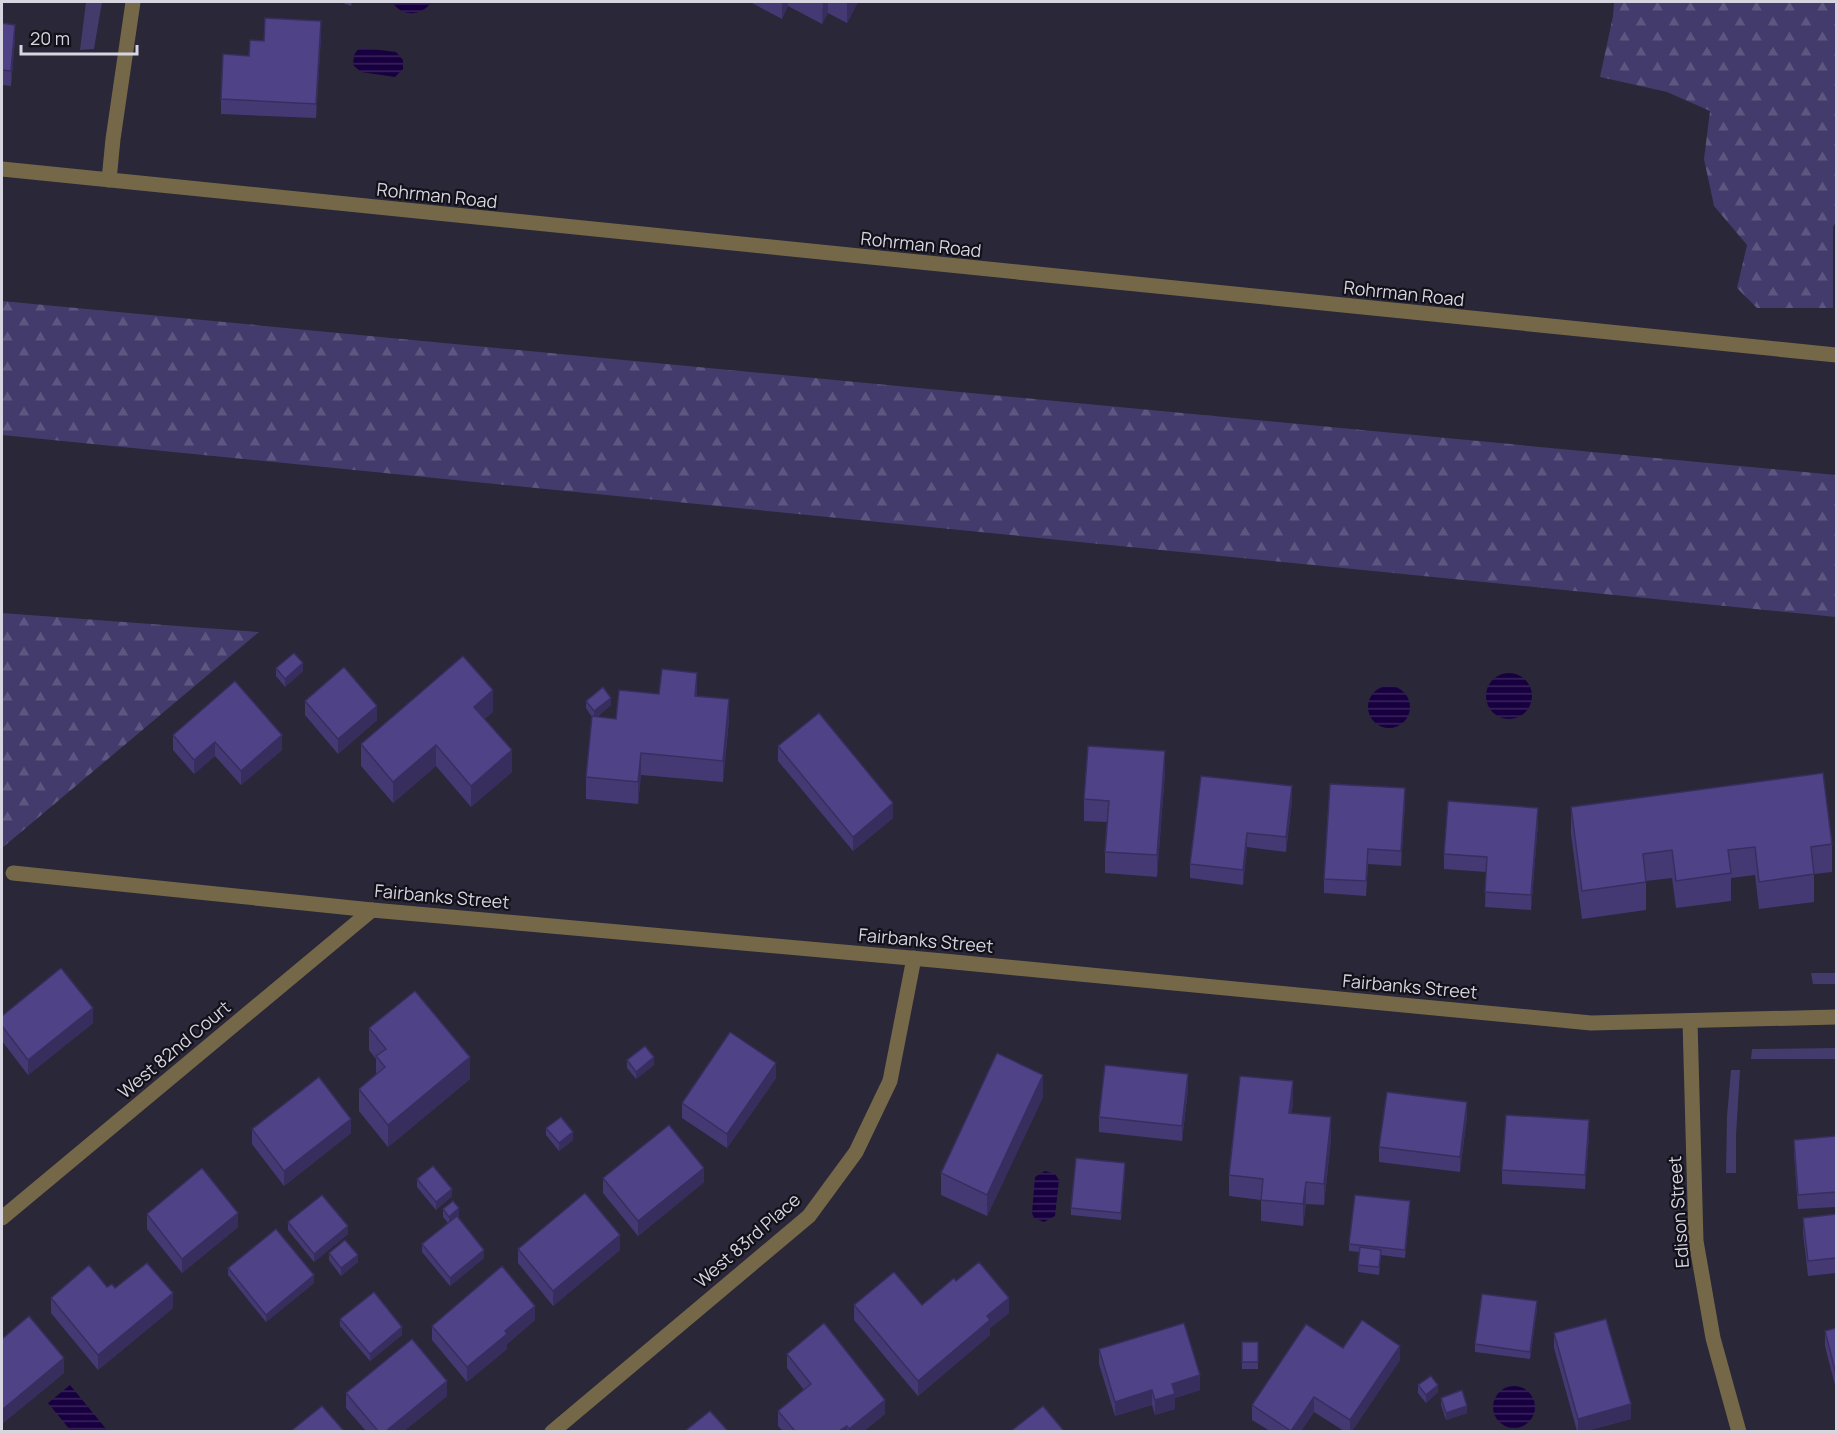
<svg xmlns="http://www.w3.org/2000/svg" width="1838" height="1433" viewBox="0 0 1838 1433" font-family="Manrope,sans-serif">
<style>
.grass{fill:#433b6b}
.forest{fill:url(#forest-firs)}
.water{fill:url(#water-rules)}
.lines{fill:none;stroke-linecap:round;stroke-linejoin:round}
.minor{stroke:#756848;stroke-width:15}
.wall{fill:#453974}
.shaded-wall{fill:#382e5e}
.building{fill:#504287;stroke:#382e5e;stroke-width:1.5}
.labels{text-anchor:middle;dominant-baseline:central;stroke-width:4.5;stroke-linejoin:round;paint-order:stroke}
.street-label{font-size:18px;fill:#d6d5e0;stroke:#121119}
</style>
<defs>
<pattern id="forest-firs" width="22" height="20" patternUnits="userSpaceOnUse" patternTransform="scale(1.5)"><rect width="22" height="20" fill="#433b6b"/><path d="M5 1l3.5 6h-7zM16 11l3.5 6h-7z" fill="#5d5680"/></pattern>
<pattern id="water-rules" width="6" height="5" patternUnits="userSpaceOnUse" patternTransform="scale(1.5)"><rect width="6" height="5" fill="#180040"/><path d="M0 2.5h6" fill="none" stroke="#39245b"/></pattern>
</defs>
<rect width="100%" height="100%" fill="#292738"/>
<g class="grass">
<path d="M86,2h16l-8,47 -14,1z"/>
<path d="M1811,973h25v11h-23z"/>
<path d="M1836,1048v11h-85l1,-10z"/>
<path d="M1731,1070h9l-4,66v37h-10l1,-57z"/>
</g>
<g class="forest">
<path d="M1614,2h222v219l-3,6v81h-76l-20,-20 10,-43 -33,-39 -10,-47 6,-48 -43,-19 -67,-15 13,-61z"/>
<path d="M2,301l1834,174v142l-1834,-182z"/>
<path d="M2,613l257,19 -257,216z"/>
</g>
<g class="water">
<path d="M392,2h40c-11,14 -29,16 -40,0z"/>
<path d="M364,48l32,4 7,8v9l-8,8 -34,-5 -8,-7 1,-10 4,-6z"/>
<circle cx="1509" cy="696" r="23"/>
<circle cx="1389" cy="707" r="21"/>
<path d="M1045,1171l10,3 4,6 -4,36 -11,6 -10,-4 -2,-5 3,-36z"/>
<path d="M70,1385l37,45v1h-36l-23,-28z"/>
<circle cx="1514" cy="1407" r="21"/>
</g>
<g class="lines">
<g class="minor">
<path d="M2,169l1834,186"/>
<path d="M109,180l4,-41 20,-137"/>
<path d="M13,873l359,37 572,51 647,62 245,-6"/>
<path d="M1690,1021l6,220 17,97 26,94"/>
<path d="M2,1218l370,-308"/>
<path d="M552,1432l257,-216 47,-64 34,-71 24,-123"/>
</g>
</g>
<g class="wall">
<path d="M340,2h12l-1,4z"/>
<path d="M750,2h108l-11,21 -19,-10 -6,11 -34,-18 -6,13z"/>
<path d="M2,23l13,16 -4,47 -9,-1z"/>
<path d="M321,36l-5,82 -95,-4v-15l28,-43 15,-15z"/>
<path d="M276,668l27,3 -18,16 -9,-11z"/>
<path d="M659,694l38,2 32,24 -6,62 -82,-7 -3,29 -52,-5v-22l6,-60 -6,-9v-7l25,4 -14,12 19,2z"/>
<path d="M305,701l72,19 -39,34 -33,-39z"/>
<path d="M493,712l-9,7 28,53 -41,35 -35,-41 -43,37 -32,-37v-22z"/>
<path d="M173,735l109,15 -41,35 -26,-29 -21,18 -21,-24z"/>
<path d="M778,746l115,72 -40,33 -75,-90z"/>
<path d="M1165,772l-8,105 -52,-4v-21l2,-30 -23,-1v-22z"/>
<path d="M1292,801l-6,51 -39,-5 -4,38 -53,-7v-14z"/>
<path d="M1405,802l-4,64 -33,-2 -2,32 -42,-3v-14z"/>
<path d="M1571,807l261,37v28l-18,2v28l-55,7 -4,-34 -24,3v23l-55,7 -4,-30 -26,3v29l-64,9 -11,-85z"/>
<path d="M1538,823l-7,87 -46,-3 1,-35 -42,-3v-15z"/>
<path d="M2,1016l91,7 -65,52 -26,-34z"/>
<path d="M369,1028l101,51 -82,68 -29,-36v-22l17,-15v-15l-7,-9z"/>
<path d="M627,1060l27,5 -18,14 -9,-11z"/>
<path d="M776,1078l-49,70 -45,-30v-15z"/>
<path d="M1188,1089l-6,52 -83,-9v-15z"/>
<path d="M1043,1097l-56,119 -46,-21v-22z"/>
<path d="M1293,1103l-2,10 40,26 -7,66 -18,-1 -3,22 -42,-5v-21l-32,-4v-21z"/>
<path d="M1467,1116l-7,56 -81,-10v-15z"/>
<path d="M546,1128l27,12 -14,11 -13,-16z"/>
<path d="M252,1129l99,4 -67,53 -32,-42z"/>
<path d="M1589,1135l-4,54 -83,-5v-14z"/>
<path d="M1836,1136v71l-38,2 -4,-55v-14z"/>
<path d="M1125,1170l-4,50 -50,-5v-7z"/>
<path d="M603,1178l101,4 -66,54 -35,-43z"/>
<path d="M417,1179l35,17 -16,14 -19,-23z"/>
<path d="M443,1209l16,7 -1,1 26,41 -34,28 -28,-34v-8l26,-21 -5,-6z"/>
<path d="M1410,1209l-5,49 -24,-3 -2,20 -21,-3 1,-20 -10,-1v-7z"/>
<path d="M147,1214l91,13 -56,46 -35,-44z"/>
<path d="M1836,1214v59l-28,3 -5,-43v-15z"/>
<path d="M288,1222l60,12 -34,28 -26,-32z"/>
<path d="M518,1249l102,1 -67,56 -35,-43z"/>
<path d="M329,1253l29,9 -17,14 -12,-16z"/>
<path d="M228,1268l86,15 -48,39 -38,-47z"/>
<path d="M956,1281l53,32 -19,15v7l-72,61 -64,-76v-15h68z"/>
<path d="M107,1287l8,1 58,20 -75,62 -47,-57v-15z"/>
<path d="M1537,1309l-7,50 -55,-7v-8z"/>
<path d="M340,1319l62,16 -32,26 -30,-35z"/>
<path d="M535,1320l-28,24v5l-40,33 -35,-42v-14z"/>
<path d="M1836,1328v61l-11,-43v-15z"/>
<path d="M1554,1333l77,86 -45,12h-9l-23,-83z"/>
<path d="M2,1339l62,34 -61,50 -1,-1z"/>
<rect x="1242" y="1342" width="16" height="27"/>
<path d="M1343,1348l57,12 -48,71h-8l-30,-19 -13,19h-31l-18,-11v-15z"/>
<path d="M1099,1349l101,41 -25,8v11l-20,6 -3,-10 -37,11 -16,-52z"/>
<path d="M787,1354l98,60 -21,17h-81l-5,-5v-15l26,-21 -17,-22z"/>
<path d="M1418,1385l20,7 -12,11 -8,-10z"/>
<path d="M346,1393l101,3 -43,35h-38l-20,-23z"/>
<path d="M1441,1398l26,15 -21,7 -5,-15z"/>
</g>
<g class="shaded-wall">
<path d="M782,2h6v4l-6,13z"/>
<path d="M823,2h5v11l-6,11z"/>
<path d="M847,2h11l-11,21z"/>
<path d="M321,21v15l-5,82v-14z"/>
<path d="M15,25v14l-4,47v-15z"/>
<path d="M303,663v8l-18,16v-8z"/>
<path d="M697,673v21l-2,23v-21z"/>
<path d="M493,690v22l-19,16v-21z"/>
<path d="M611,698v7l-17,14v-8z"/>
<path d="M729,699v21l-6,62v-21z"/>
<path d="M377,706v14l-39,34v-15z"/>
<path d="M282,735v15l-41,35v-14z"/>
<path d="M215,742v14l-21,18v-14z"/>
<path d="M436,745v21l-43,37v-21z"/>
<path d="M512,750v22l-41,35v-21z"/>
<path d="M1165,751v21l-8,105v-22z"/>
<path d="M641,753v22l-3,29v-22z"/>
<path d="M1292,786v15l-6,51v-15z"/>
<path d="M1405,788v14l-4,64v-15z"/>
<path d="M893,803v15l-40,33v-14z"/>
<path d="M1538,808v15l-7,87v-15z"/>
<path d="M1247,833v14l-4,38v-15z"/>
<path d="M93,1008v15l-65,52v-15z"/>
<path d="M470,1057v22l-82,68v-22z"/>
<path d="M654,1057v8l-18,14v-7z"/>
<path d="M776,1063v15l-49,70v-14z"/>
<path d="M1188,1074v15l-6,52v-15z"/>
<path d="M1043,1075v22l-56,119v-21z"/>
<path d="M1293,1081v22l-4,31v-21z"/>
<path d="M1467,1102v14l-7,56v-15z"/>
<path d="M1331,1117v22l-7,66v-21z"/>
<path d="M351,1119v14l-67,53v-15z"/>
<path d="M1589,1120v15l-4,54v-14z"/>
<path d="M573,1132v8l-14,11v-8z"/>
<path d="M1125,1163v7l-4,50v-7z"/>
<path d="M704,1168v14l-66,54v-15z"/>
<path d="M1306,1182v22l-3,22v-22z"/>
<path d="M452,1189v7l-16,14v-8z"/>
<path d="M1410,1201v8l-5,49v-8z"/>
<path d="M459,1208v8l-10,8v-7z"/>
<path d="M238,1213v14l-56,46v-14z"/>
<path d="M348,1226v8l-34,28v-8z"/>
<path d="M620,1235v15l-67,56v-15z"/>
<path d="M484,1250v8l-34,28v-8z"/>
<path d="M358,1255v7l-17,14v-8z"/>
<path d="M314,1275v8l-48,39v-7z"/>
<path d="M173,1293v15l-75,62v-15z"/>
<path d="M1009,1298v15l-19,15v7l-72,61v-15l69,-65z"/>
<path d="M1537,1301v8l-7,50v-7z"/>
<path d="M535,1306v14l-28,24v5l-40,33v-15l38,-36z"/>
<path d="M402,1327v8l-32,26v-7z"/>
<path d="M1400,1346v14l-48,71h-2v-11z"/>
<path d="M64,1358v15l-61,50v-14z"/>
<path d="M1200,1375v15l-25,8v11l-20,6v-15l17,-16z"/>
<path d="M447,1381v15l-43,35h-18z"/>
<path d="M1438,1385v7l-12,11v-8z"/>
<path d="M1152,1390v15l-37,11v-14z"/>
<path d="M1314,1397v15l-13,19h-10z"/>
<path d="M885,1400v14l-21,17h-15v-2z"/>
<path d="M1631,1404v15l-45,12h-8v-12z"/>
<path d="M1467,1406v7l-21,7v-7z"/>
<path d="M847,1426v5h-8z"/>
</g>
<g class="building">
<path d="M265,18l56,3 -5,83 -95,-5 2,-45 26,2 1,-16 14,1z"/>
<path d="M2,23l13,2 -4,46 -9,-1z"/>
<path d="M294,653l9,10 -18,16 -9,-11z"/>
<path d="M463,656l30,34 -19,17 38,43 -41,36 -35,-41 -43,37 -32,-38z"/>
<path d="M344,667l33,39 -39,33 -33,-38z"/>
<path d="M662,669l35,4 -2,23 34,3 -6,62 -82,-8 -3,29 -52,-5 6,-61 24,3 3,-29 40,4z"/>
<path d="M235,681l47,54 -41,36 -26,-29 -21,18 -21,-25z"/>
<path d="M603,687l8,11 -17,13 -8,-10z"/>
<path d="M819,713l74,90 -40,34 -75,-91z"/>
<path d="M1088,746l77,5 -8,104 -52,-3 4,-51 -25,-2z"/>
<path d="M1823,773l9,71 -21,3 3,27 -55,8 -4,-35 -27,3 3,23 -55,8 -4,-31 -29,4 3,28 -64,9 -11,-84z"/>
<path d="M1201,776l91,10 -6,51 -39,-4 -4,37 -53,-6z"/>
<path d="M1330,784l75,4 -4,63 -33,-2 -2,32 -42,-2z"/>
<path d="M1448,801l90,7 -7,87 -46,-3 2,-35 -43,-3z"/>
<path d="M61,968l32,40 -65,52 -26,-34v-10z"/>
<path d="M415,991l55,66 -82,68 -29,-36 26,-22 -9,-11 10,-7 -17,-21z"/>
<path d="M730,1032l46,31 -49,71 -45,-31z"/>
<path d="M645,1046l9,11 -18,15 -9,-12z"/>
<path d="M997,1053l46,22 -56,120 -46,-22z"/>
<path d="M1105,1065l83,9 -6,52 -83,-9z"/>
<path d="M1240,1076l53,5 -4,32 42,4 -7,67 -18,-2 -3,22 -42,-4 2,-21 -34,-4z"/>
<path d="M319,1077l32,42 -67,52 -32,-42z"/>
<path d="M1387,1092l80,10 -7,55 -81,-10z"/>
<path d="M1506,1115l83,5 -4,55 -83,-5z"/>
<path d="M561,1117l12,15 -14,11 -13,-15z"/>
<path d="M669,1125l35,43 -66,53 -35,-43z"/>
<path d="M1836,1136v56l-38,3 -4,-55z"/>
<path d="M1076,1158l49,5 -4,50 -50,-5z"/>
<path d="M433,1166l19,23 -16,13 -19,-23z"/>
<path d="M202,1168l36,45 -56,46 -35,-45z"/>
<path d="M585,1193l35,42 -67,56 -35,-42z"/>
<path d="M322,1195l26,31 -34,28 -26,-32z"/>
<path d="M1355,1195l55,6 -5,49 -56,-6z"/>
<path d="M453,1201l6,7 -10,9 -6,-8z"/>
<path d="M1836,1214v44l-28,3 -5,-43z"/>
<path d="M457,1216l27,34 -34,28 -28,-34z"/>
<path d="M276,1229l38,46 -48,40 -38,-47z"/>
<path d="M345,1240l13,15 -17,13 -12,-15z"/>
<path d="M1360,1247l21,3 -2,17 -21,-2z"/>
<path d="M979,1262l30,36 -22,18 3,4 -72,61 -64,-76 40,-33 28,33 32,-27 2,3z"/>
<path d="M147,1263l26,30 -75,62 -47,-57 38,-33 18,22 5,-3 3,4z"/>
<path d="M502,1266l33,40 -30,25 2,3 -40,33 -35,-41z"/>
<path d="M374,1292l28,35 -32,27 -30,-35z"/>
<path d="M1482,1294l55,7 -7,51 -55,-8z"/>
<path d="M29,1316l35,42 -61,51 -1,-2v-68z"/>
<path d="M1606,1319l25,85 -53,15 -24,-86z"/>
<path d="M1362,1320l38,26 -50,74 -36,-23 -23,34 -39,-26 54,-81 37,24z"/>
<path d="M824,1323l61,77 -36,29 -2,-3 -8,5h-44l-17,-20 33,-27 -24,-30z"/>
<path d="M1184,1323l16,52 -28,9 3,10 -20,6 -3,-10 -37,12 -16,-53z"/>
<path d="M1836,1328v46l-11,-43z"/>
<path d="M412,1339l35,42 -61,50h-8l-32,-38z"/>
<rect x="1242" y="1342" width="16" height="20"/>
<path d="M1431,1376l7,9 -12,10 -8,-10z"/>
<path d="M1462,1390l5,16 -21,7 -5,-15z"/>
<path d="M322,1406l22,25h-53z"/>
<path d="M1043,1406l21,25h-53z"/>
<path d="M710,1411l18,20h-43z"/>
</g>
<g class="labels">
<g class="street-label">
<text transform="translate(437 195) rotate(6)">Rohrman Road</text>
<text transform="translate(921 244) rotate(6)">Rohrman Road</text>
<text transform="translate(1404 293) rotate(6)">Rohrman Road</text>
<text transform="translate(442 896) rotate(5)">Fairbanks Street</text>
<text transform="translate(926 940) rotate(5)">Fairbanks Street</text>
<text transform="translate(1410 986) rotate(5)">Fairbanks Street</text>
<text transform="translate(174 1049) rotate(-40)">West 82nd Court</text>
<text transform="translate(1678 1212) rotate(-94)">Edison Street</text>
<text transform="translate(747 1240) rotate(-41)">West 83rd Place</text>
</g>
</g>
<rect width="1838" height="1433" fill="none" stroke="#d6d5e0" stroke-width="6"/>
<path d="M21 45v9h116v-9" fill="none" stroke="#d6d5e0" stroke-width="3"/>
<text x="30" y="45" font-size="18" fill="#d6d5e0" stroke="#121119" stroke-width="4.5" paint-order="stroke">20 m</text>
</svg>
